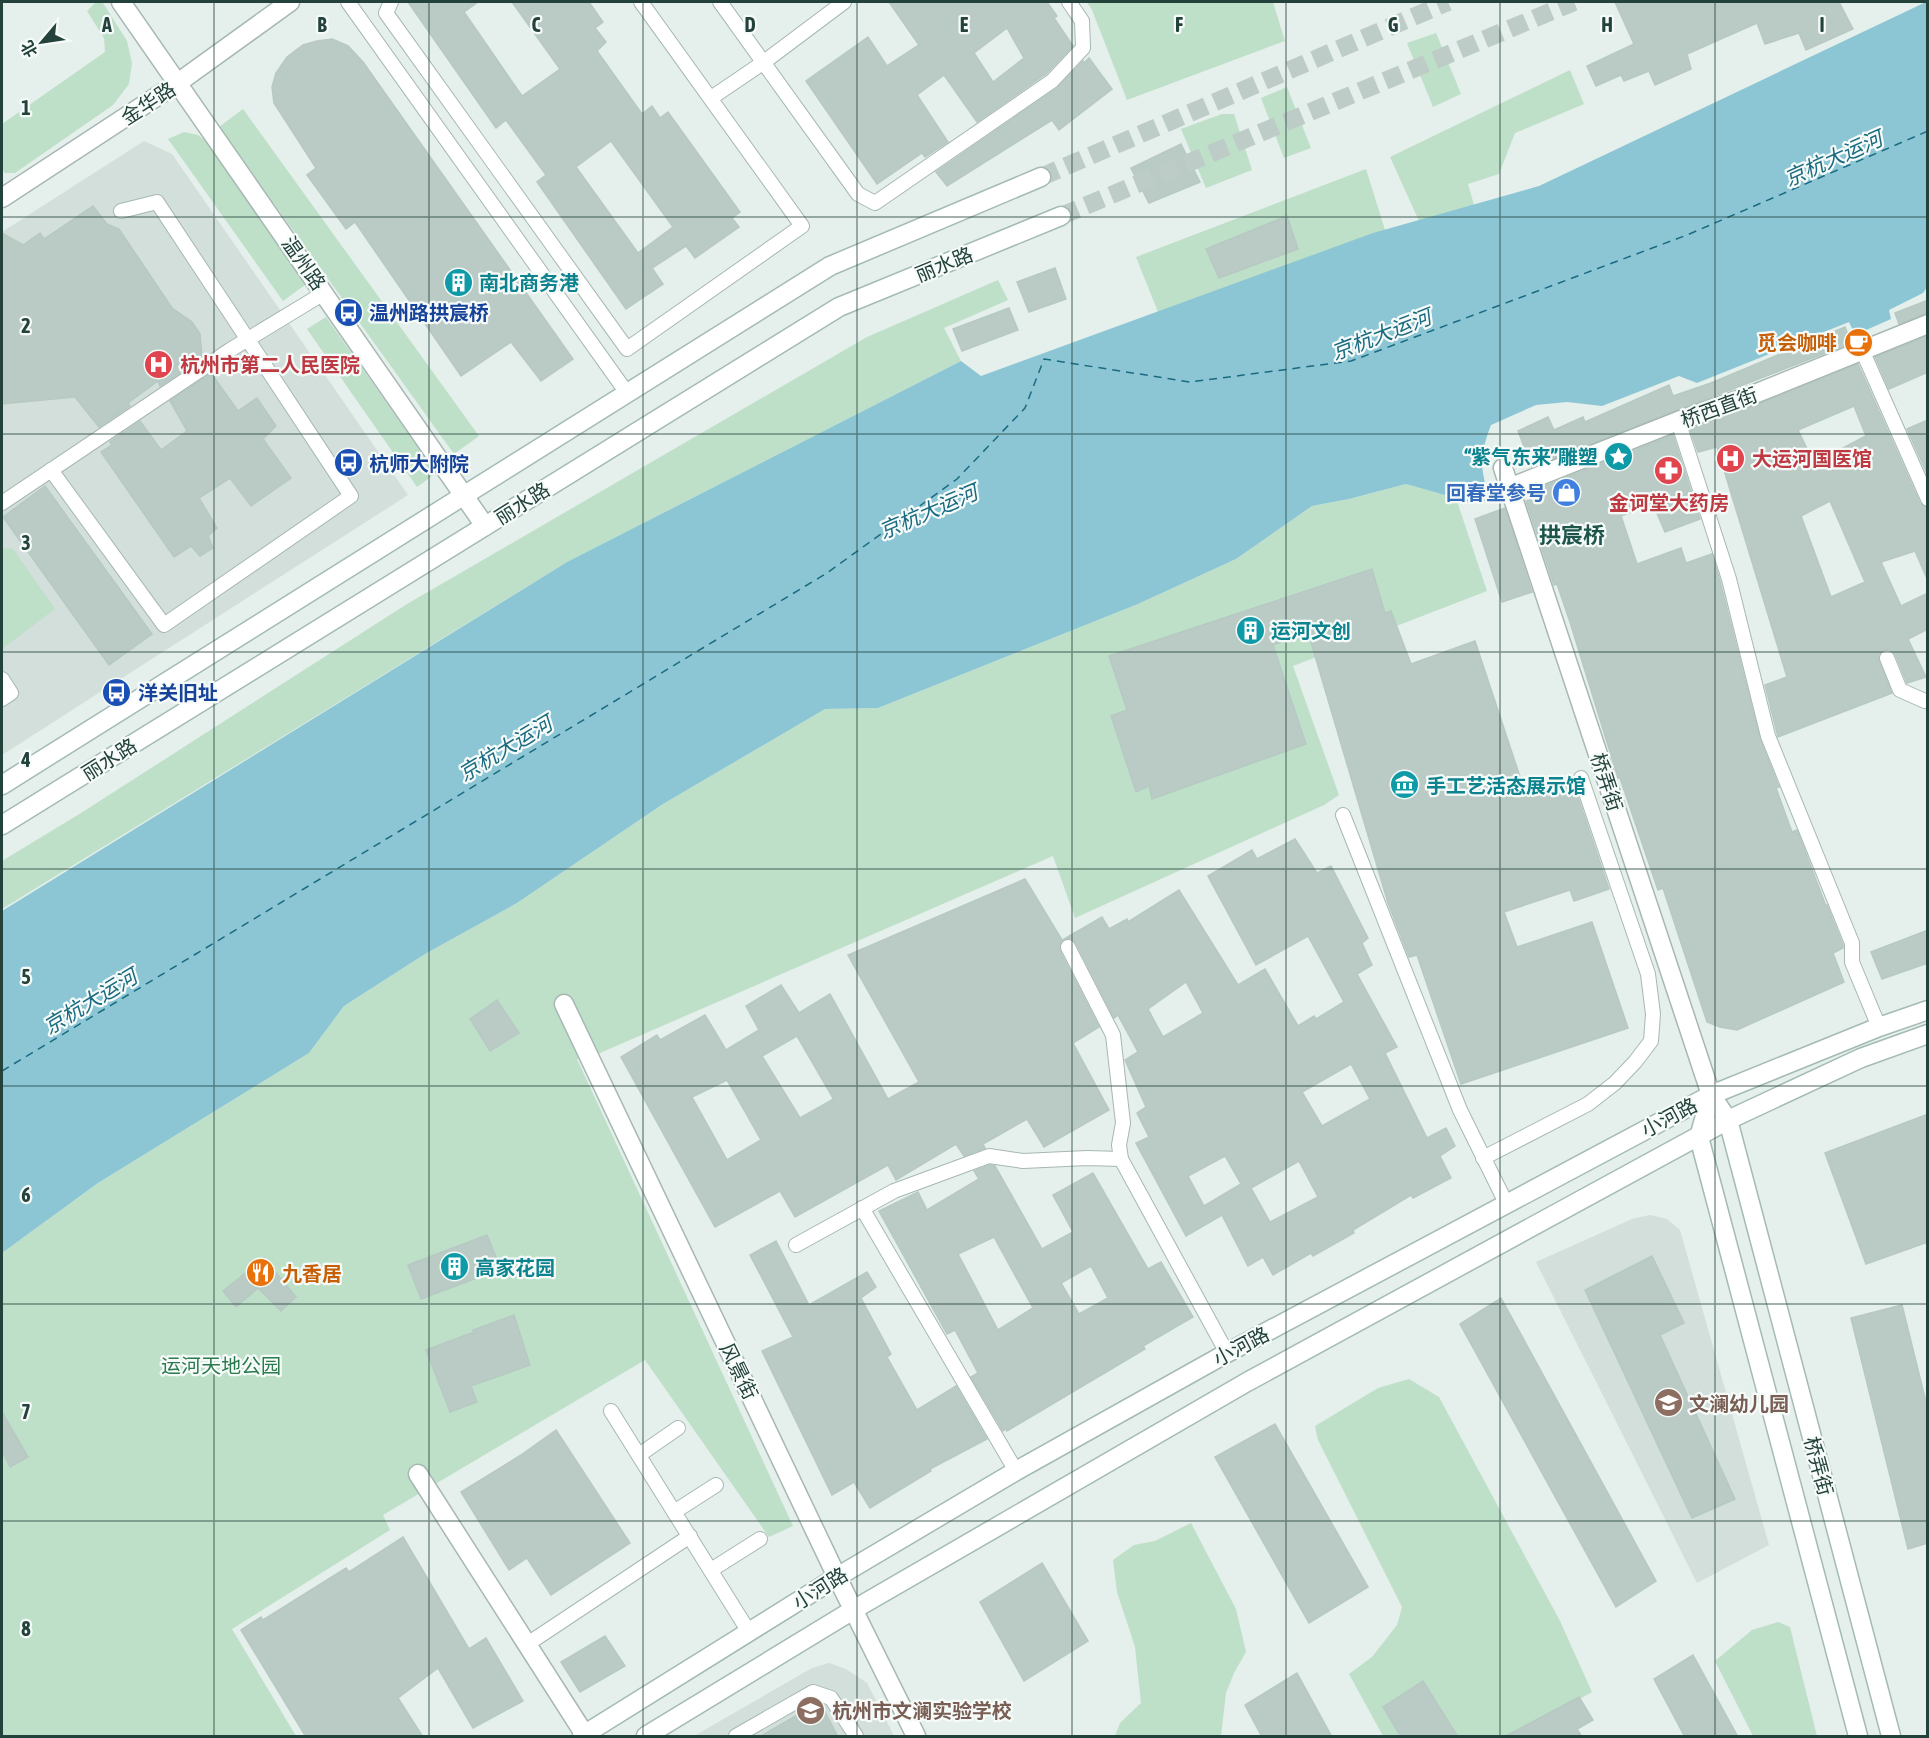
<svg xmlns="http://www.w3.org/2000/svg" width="1929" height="1738" viewBox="0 0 1929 1738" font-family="'Asap Condensed','Noto Sans SC',sans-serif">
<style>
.built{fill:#d3dfda}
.green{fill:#bee0c9}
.water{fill:#8cc6d5}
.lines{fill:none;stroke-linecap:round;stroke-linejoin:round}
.ferry{stroke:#1a6b81;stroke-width:1.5;stroke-dasharray:8 6;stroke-linecap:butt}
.building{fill:#bacac4;stroke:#b7c9c3;stroke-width:1.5;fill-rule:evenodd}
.secondary-tunnel{stroke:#beccc8;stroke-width:18;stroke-dasharray:18 9;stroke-linecap:butt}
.lane-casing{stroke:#a7b8b3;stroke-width:16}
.street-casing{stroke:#a7b8b3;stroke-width:21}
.secondary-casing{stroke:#a3bbb4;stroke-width:21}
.lane{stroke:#fff;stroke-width:14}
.street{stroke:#fff;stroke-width:18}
.secondary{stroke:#fff;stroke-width:18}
.grid{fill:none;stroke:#23423b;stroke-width:1.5;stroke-opacity:0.55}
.labels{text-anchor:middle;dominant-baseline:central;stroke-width:4.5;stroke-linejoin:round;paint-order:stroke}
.street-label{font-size:20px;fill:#23423b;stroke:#f6fbf9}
.culture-label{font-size:20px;font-weight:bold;fill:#0d838f;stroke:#f6fbf9;text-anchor:start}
.transit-label{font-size:20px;font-weight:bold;fill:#164399;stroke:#f6fbf9;text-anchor:start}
.food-label{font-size:20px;font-weight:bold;fill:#c56008;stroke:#f6fbf9;text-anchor:end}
.health-label{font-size:20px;font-weight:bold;fill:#be3a42;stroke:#f6fbf9;text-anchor:start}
.shop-label{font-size:20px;font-weight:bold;fill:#366cbe;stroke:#f6fbf9;text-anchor:end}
.park-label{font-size:20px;fill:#2b7b4e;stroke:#f6fbf9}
.education-label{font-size:20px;font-weight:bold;fill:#785e54;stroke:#f6fbf9;text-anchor:start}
.water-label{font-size:21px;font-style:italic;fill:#1a6b81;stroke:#f6fbf9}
.quarter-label{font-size:22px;font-weight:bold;fill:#1e554b;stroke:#f6fbf9}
.grid-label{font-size:20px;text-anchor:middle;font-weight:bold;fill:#23423b;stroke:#f6fbf9;stroke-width:4.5;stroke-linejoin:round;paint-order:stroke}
</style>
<rect width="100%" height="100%" fill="#e5efeb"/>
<g class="built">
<path d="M144,141l28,13 236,341 -406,260v-523z"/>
<path d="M1650,1215l17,4 13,11 89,315 -72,38 -161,-321 96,-43z"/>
<path d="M829,1663l17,6 21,14 27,53h-200l118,-68z"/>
</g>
<g class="green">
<path d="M1087,2h186l12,39 -158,59 -35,-90z"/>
<path d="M95,3h8l24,38 5,22 -3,21 -16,21 -98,68h-10l-3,-4v-45l103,-72 -1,-14 -17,-27z"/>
<path d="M1436,33l25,61 -28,13 -26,-64z"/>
<path d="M1570,70l14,34 -69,29 -16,41 -31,10 6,21 -55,16 -29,-64z"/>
<path d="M1287,87l24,61 -27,10 -23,-60z"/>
<path d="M243,109l236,327 -25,18 -235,-327z"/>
<path d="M1222,114h12l18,56 -46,18 -25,-59z"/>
<path d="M184,132l14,3 16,13 91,137 -22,16 -115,-162z"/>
<path d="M1366,169l19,61 -227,82 -22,-55z"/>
<path d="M998,280l10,20 -64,28 17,33 -394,201 -565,347v-48l79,-48 326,-209 460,-267z"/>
<path d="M326,317l110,156 -19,14 -110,-158z"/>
<path d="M1406,484l50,14 31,93 -194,75 46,129 -15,10 -249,113 -22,-62 -453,197 -23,6 216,467 -24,11 -124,-177 -262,155 7,15 -158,99 64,107h-294v-483l96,-70 211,-130 35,-47 81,-52 92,-51 146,-99 162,-95 53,-1 260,-104 98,-45 76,-53 37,-7z"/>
<path d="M2,548l11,1 42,60 -53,40z"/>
<path d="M1409,1379l30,18 121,224 32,71 -78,44h-131l-34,-62 23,-17 25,-32 5,-18 -84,-167 -3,-14 63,-38z"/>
<path d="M1191,1523l45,86 10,43 -12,21 -8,20 -5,43h-106l5,-13 21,-20 -6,-56 -18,-55 -4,-32 21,-15 21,-4z"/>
<path d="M1778,1622l12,5 27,109h-64l-38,-75 37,-31z"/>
</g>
<path class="water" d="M1926,2h2l-1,285 -4,6 -34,17 2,9 -36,16 -6,-13 -152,61 -18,-7 -77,30 -35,-4 -31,3 -45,20c-13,35 -10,41 -2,75l-16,3 -67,-19 -57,15 -37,7 -76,53 -98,45 -260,104 -53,1 -162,95 -146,99 -92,51 -81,52 -35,47 -211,130 -96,70v-342l565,-349 394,-201 20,15 392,-143 166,-47z"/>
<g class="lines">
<path class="ferry" d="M2,1071l825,-498 130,-94 68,-71 19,-49 146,23 161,-21 336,-126 241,-104"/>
</g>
<g class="building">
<path d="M408,2h70l-14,10 58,84 38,-27 -48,-67h77l14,20 -8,6 11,14 -9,9 45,63 10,-8 8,12 8,-6 72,100 -8,6 7,9 -44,31 -9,-12 -34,22 11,16 -37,25 -89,-127 9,-7 -40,-55 -10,8zM611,141l62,86 -35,26 -62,-86z"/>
<path d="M889,2h158l10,14 -3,2 19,28 -27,28 -69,48 -33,-47 -27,20 31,47 -23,15 -3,-4 -45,31 -71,-103 62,-44 19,29 32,-21zM1007,28l17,30 -31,24 -19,-29z"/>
<path d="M1615,2h224l14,27 -47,21 -7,-17 -34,11 -8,-21 -70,31 4,15 -36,16 -6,-14 -25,10 -3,-6 -25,11 -9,-20 47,-22z"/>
<path d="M332,39l16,7 15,16 210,297 -32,22 -30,-39 -50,34 -106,-154 -9,7 -39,-54 9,-7 -42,-65 -2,-16 4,-14 11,-16 16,-12 14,-4z"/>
<path d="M1089,58l23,31 -53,41 -7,-10 -105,66 -11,-14 121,-84 26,-27 1,2z"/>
<path d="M1181,144l19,38 -51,21 -18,-35z"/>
<path d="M93,206l14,18 12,5 53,79 20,14 8,12 2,24 -42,28 -2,-5 -30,22 2,3 -31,21 -24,-30 -73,7v-171l21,12 17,-12 4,6z"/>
<path d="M1287,216l11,33 -79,29 -13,-29z"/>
<path d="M1055,268l11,31 -37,13 -12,-30z"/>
<path d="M1928,300v13l-29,11 -4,-11z"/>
<path d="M1009,308l9,22 -56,21 -9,-22z"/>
<path d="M1845,327l6,16 -319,124 -14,-36 30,-14 6,13 29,-13 2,5 84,-37 4,11 38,-13z"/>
<path d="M1928,336v36l-39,17 -14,-32z"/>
<path d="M1858,364l62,139 8,5v73l-13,-30 -34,11 20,44 27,-13v36l-20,10 18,38 -19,6 -12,-29 -6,-5 -6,1 -5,6 1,5 13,32 -114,44 -13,-52 22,-8 -70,-230 -19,5 -8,-23 66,-24zM1854,406l12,30 -52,27 -16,-33zM1830,501l35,81 -34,15 -30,-81z"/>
<path d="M211,373l27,38 19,-13 19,28 -13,13 28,39 -40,28 -21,-28 -31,20 18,30 -9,8 5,12 -13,8 -9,-10 -17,11 -73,-105 11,-7 -2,-3 30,-21 21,29 26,-19 -17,-30z"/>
<path d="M1928,420v56l-21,-47z"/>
<path d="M1673,435l27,84 -35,13 -12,-28 -32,12 16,48 44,-16 5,15 26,-9 8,27 40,158 19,48 -3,1 16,44 5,-2 29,76 1,-1 16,40v3l-10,5 11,29 -107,48 -17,-3 -13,-5 -44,-134 -5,2 -38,-112h-2l-48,-156 -13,-38 -3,1 -28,-84 4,-1 -3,-7z"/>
<path d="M45,486l107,148 -43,31 -106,-148z"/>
<path d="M1505,508l27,84 -30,10 -27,-83z"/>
<path d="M1372,569l13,44 6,-2 20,53 64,-23 52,157 46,-16 36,107 -35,12 -4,-11 -66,22 13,35 75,-25 36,106 -167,56 -44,-129 -8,2 -21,-54 -80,-271 -35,13 33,99 -154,55 -3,-13 -13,6 -25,-76 16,-6 -18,-54z"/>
<path d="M1295,839l22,34 14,-7 37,72 -6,5 10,22 -15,9 40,73 -12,6 42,85 19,-10 9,18 -15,10 11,22 -38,20 -2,-3 -58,35 1,3 -41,23 -2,-3 -38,22 -10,-18 -15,9 -26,-51 -36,21 -50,-93 13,-6 -12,-24 9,-6 -21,-47 13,-8 -20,-37 -4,3 -38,-75 -4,-4h-8l38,-22 7,12 18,-10 1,3 51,-32 59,95 27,-16 33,57 16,-10 2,3 28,-17 -36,-66 -52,29 -48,-89 44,-26 5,9zM1186,982l17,31 -40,24 -15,-28zM1351,1064l19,35 -48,27 -20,-34zM1225,1156l16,28 -37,22 -16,-30zM1299,1161l19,36 -48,25 -19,-34z"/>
<path d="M1025,879l37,61h1l-4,6 1,5 39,76 -26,16 36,67 -65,37 -17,-28 -44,25 2,4 -21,8 -8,-12 -60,36 -8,-15 -93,52 -15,-26 -65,36 -94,-170 36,-22 3,5 45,-25 21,35 33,-20 -13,-24 35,-21 18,28 31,-19 58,105 31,-17 -71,-127zM797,1036l36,62 -1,2 -32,18 -38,-62zM727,1080l34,60 -34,20 -35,-63z"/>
<path d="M1928,930v33l-46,16 -11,-27z"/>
<path d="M497,1000l22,33 -29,18 -20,-32z"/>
<path d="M1928,1114v128l-62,22 -41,-111z"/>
<path d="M990,1165l5,1 47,83 31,-17 -20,-37 40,-22 55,96 13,-7 32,55 -50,29 2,3 -138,82 -1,-2 -3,2 -32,-54 7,-4 -23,-43 -8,4 -68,-123 39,-19 9,18 52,-31 -5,-8zM994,1237l39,71 -35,22 -40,-76zM1091,1266l17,32 -29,16 -18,-31z"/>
<path d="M487,1235l14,34 -80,30 -13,-34z"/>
<path d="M776,1241l33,64 58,-33 9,15 -15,11 30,56 -4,3 30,53 39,-24 31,53 -57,30 1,2 -61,37 -16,-26 -22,13 -70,-144 31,-14 -43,-82z"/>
<path d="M1652,1256l32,67 -24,12 75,164 -43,19 -107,-228z"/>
<path d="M264,1258l32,39 -15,14 -23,-23 -22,19 -13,-16z"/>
<path d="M1501,1298l155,283 -40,26 -156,-283z"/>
<path d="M1902,1305l26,105v133l-20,6 -57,-231z"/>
<path d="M514,1315l16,50 -59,21 6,16 -27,10 -24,-62 48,-18 -1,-2z"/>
<path d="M2,1412l26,45 -18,10 -8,-17z"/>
<path d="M1275,1424l93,163 -59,36 -94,-166z"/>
<path d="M556,1430l74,113 -79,52 -24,-37 -18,12 -48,-78 60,-37z"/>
<path d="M403,1537l66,112 17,-11 37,63 -50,27 -35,-60 -40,30 25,39h-117l-65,-107 20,-13 2,3 83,-52 3,4z"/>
<path d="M1042,1563l46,78 -64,40 -44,-79z"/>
<path d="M605,1636l20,30 -45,26 -19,-30z"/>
<path d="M1693,1655l45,82h-53l-31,-58z"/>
<path d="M1297,1673l35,64h-70l-17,-32z"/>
<path d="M1423,1681l35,56h-57l-18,-30z"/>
<path d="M1579,1697l14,23 -16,9 5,8h-78z"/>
<path d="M818,1703l3,1 17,33h-79z"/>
</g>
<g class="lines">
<g class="secondary-tunnel">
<path d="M1041,177l407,-175"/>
<path d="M1061,216l513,-214"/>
</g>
<defs>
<g id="lane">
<path d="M348,2l279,391"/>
<path d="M391,2l-5,11 241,336 175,-123 -161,-224"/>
<path d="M720,2l138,192 17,9 177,-122 31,-33 -1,-27 -13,-19"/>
<path d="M711,98l53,-36 80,-60"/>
<path d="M1862,350l66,149"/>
<path d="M1678,421l51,158 39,157 84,207v19l27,65"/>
<path d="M51,470l113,155 187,-129 -194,-294 -36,9"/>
<path d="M2,503l228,-153 94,-57"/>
<path d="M1887,658l13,32 25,11"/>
<path d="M2,679l9,14 -9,6"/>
<path d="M1343,815l117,295 47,95"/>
<path d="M1068,947l45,88 10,88 -4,22 2,14 106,194"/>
<path d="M1483,1158l105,-54 27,-21 20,-21 16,-21 2,-27 -5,-40 -67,-196"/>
<path d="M862,1208l154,263"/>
<path d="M796,1245l98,-54 95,-35 34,5 64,-3 34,1"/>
<path d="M611,1411l138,221"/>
<path d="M639,1455l39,-27"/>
<path d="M674,1512l42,-27"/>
<path d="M711,1570l49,-31"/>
<path d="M526,1645l164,-109"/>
<path d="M736,1736l77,-44 18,6 25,38"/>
</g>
<g id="street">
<path d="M121,2l364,524"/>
<path d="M2,198l177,-116 111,-80"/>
<path d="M1503,468l208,627"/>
<path d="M1509,488l169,-67 74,-26 176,-71"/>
<path d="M564,1004l273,573 79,159"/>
<path d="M418,1474l167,261"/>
</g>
<g id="secondary">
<path d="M2,785l828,-519 211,-89"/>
<path d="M2,825l837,-518 222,-91"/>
<path d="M1711,1095l17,25 163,616"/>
<path d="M1711,1095l-12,42 159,599"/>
<path d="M582,1736l255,-159 179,-106 211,-118 484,-258 168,-68 49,-17"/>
<path d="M646,1736l207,-126 394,-228 481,-262 133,-62 67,-24"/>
</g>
</defs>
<use href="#lane" class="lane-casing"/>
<use href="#street" class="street-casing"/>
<use href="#secondary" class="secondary-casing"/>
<use href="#lane" class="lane"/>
<use href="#street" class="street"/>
<use href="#secondary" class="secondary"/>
</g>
<path class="grid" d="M214,2v1734M429,2v1734M643,2v1734M857,2v1734M1072,2v1734M1286,2v1734M1500,2v1734M1715,2v1734M2,217h1926M2,434h1926M2,652h1926M2,869h1926M2,1086h1926M2,1304h1926M2,1521h1926"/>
<defs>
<symbol id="building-disc" viewBox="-11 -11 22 22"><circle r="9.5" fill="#0f9aa8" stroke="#f6fbf9"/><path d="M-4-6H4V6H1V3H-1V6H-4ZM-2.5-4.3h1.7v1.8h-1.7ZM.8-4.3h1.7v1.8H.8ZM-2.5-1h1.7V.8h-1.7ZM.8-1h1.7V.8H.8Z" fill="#fff"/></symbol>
<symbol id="bus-disc" viewBox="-11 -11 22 22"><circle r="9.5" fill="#1a4fb4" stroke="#f6fbf9"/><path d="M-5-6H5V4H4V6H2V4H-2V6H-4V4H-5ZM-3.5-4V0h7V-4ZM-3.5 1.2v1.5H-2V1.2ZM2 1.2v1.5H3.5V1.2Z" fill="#fff"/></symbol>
<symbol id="cafe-disc" viewBox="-11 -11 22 22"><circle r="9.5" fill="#e8710a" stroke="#f6fbf9"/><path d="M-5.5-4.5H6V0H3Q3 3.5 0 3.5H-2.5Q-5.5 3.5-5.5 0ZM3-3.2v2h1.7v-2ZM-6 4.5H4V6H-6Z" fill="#fff"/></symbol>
<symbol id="hospital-disc" viewBox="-11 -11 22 22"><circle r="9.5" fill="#e0444e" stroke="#f6fbf9"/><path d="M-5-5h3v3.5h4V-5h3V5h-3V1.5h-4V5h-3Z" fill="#fff"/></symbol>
<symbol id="sight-disc" viewBox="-11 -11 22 22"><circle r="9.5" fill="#0f9aa8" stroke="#f6fbf9"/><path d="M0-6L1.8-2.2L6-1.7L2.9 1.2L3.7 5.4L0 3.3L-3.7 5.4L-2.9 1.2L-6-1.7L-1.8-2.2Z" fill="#fff"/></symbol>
<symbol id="pharmacy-disc" viewBox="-11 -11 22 22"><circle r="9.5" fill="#e0444e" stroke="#f6fbf9"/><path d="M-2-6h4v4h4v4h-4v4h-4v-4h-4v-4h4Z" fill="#fff"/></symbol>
<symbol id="shop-disc" viewBox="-11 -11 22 22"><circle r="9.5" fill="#3f7fe0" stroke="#f6fbf9"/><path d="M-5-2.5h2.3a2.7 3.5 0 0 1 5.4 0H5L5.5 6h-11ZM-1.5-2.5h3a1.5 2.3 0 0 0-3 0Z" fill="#fff"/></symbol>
<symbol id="museum-disc" viewBox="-11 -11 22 22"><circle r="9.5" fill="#0f9aa8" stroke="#f6fbf9"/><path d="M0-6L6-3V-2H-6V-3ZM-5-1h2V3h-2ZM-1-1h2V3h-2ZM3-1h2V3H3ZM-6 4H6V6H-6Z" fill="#fff"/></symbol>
<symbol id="restaurant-disc" viewBox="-11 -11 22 22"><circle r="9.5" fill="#e8710a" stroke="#f6fbf9"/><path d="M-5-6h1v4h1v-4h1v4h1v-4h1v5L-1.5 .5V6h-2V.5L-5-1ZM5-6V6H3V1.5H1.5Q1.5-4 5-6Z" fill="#fff"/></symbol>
<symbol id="school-disc" viewBox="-11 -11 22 22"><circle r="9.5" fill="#8d6e63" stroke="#f6fbf9"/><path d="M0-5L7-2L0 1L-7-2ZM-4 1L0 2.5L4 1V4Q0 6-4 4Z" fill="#fff"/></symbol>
</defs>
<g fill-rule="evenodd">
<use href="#building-disc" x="442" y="266" width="33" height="33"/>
<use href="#bus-disc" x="332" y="296" width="33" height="33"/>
<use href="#cafe-disc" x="1842" y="326" width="33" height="33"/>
<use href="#hospital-disc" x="142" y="348" width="33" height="33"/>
<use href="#sight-disc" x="1602" y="440" width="33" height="33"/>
<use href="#hospital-disc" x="1714" y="442" width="33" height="33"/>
<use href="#bus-disc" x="332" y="446" width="33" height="33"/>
<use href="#pharmacy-disc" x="1652" y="454" width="33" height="33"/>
<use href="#shop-disc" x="1550" y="476" width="33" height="33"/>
<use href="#building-disc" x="1234" y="614" width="33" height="33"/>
<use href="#bus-disc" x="100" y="676" width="33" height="33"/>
<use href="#museum-disc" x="1388" y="768" width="33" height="33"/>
<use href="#building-disc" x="438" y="1250" width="33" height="33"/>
<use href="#restaurant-disc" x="244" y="1256" width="33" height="33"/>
<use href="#school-disc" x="1652" y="1386" width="33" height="33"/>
<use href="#school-disc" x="794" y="1694" width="33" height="33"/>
</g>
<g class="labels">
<g class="street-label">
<text transform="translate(148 103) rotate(-33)">金华路</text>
<text transform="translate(304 263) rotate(55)">温州路</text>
<text transform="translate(944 264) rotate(-22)">丽水路</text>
<text transform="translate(1719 407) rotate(-20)">桥西直街</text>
<text transform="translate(522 503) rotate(-32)">丽水路</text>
<text transform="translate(109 759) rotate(-32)">丽水路</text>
<text transform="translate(1607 782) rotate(72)">桥弄街</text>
<text transform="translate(1669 1117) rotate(-28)">小河路</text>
<text transform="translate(1241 1346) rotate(-28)">小河路</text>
<text transform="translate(739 1371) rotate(64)">风景街</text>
<text transform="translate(1819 1466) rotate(75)">桥弄街</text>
<text transform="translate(820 1588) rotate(-32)">小河路</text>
</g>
<g class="culture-label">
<text x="479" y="282">南北商务港</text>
<text x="1598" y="456" text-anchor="end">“紫气东来”雕塑</text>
<text x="1271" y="630">运河文创</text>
<text x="1426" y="785">手工艺活态展示馆</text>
<text x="475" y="1267">高家花园</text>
</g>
<g class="transit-label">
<text x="369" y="312">温州路拱宸桥</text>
<text x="369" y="463">杭师大附院</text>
<text x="138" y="692">洋关旧址</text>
</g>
<g class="food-label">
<text x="1837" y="342">觅会咖啡</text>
<text x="282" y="1273" text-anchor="start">九香居</text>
</g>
<g class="health-label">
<text x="180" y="364">杭州市第二人民医院</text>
<text x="1752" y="458">大运河国医馆</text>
<text x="1669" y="502" text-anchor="middle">金诃堂大药房</text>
</g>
<g class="shop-label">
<text x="1546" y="492">回春堂参号</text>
</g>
<g class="park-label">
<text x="221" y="1365">运河天地公园</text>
</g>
<g class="education-label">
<text x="1689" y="1403">文澜幼儿园</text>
<text x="832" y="1710">杭州市文澜实验学校</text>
</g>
<g class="water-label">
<text transform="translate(1833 158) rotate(-24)">京杭大运河</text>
<text transform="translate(1381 334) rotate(-21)">京杭大运河</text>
<text transform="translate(928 511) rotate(-23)">京杭大运河</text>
<text transform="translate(505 748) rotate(-31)">京杭大运河</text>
<text transform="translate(90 1001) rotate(-31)">京杭大运河</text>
</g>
<g class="quarter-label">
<text x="1572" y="535">拱宸桥</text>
</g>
</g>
<g class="grid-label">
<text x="107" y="32">A</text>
<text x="322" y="32">B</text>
<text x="536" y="32">C</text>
<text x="750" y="32">D</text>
<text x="964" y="32">E</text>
<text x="1179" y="32">F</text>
<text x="1393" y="32">G</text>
<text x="1607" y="32">H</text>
<text x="1822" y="32">I</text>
<text x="26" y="115">1</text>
<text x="26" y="333">2</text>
<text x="26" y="550">3</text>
<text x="26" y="767">4</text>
<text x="26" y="984">5</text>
<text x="26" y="1202">6</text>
<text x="26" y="1419">7</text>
<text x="26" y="1636">8</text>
</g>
<rect width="1929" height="1738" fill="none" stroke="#23423b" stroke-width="6"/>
<g transform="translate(42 42) rotate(241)" stroke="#f6fbf9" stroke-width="4.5" paint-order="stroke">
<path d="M0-4.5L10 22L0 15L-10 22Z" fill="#23423b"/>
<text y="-9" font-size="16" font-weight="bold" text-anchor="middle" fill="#23423b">北</text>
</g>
</svg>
